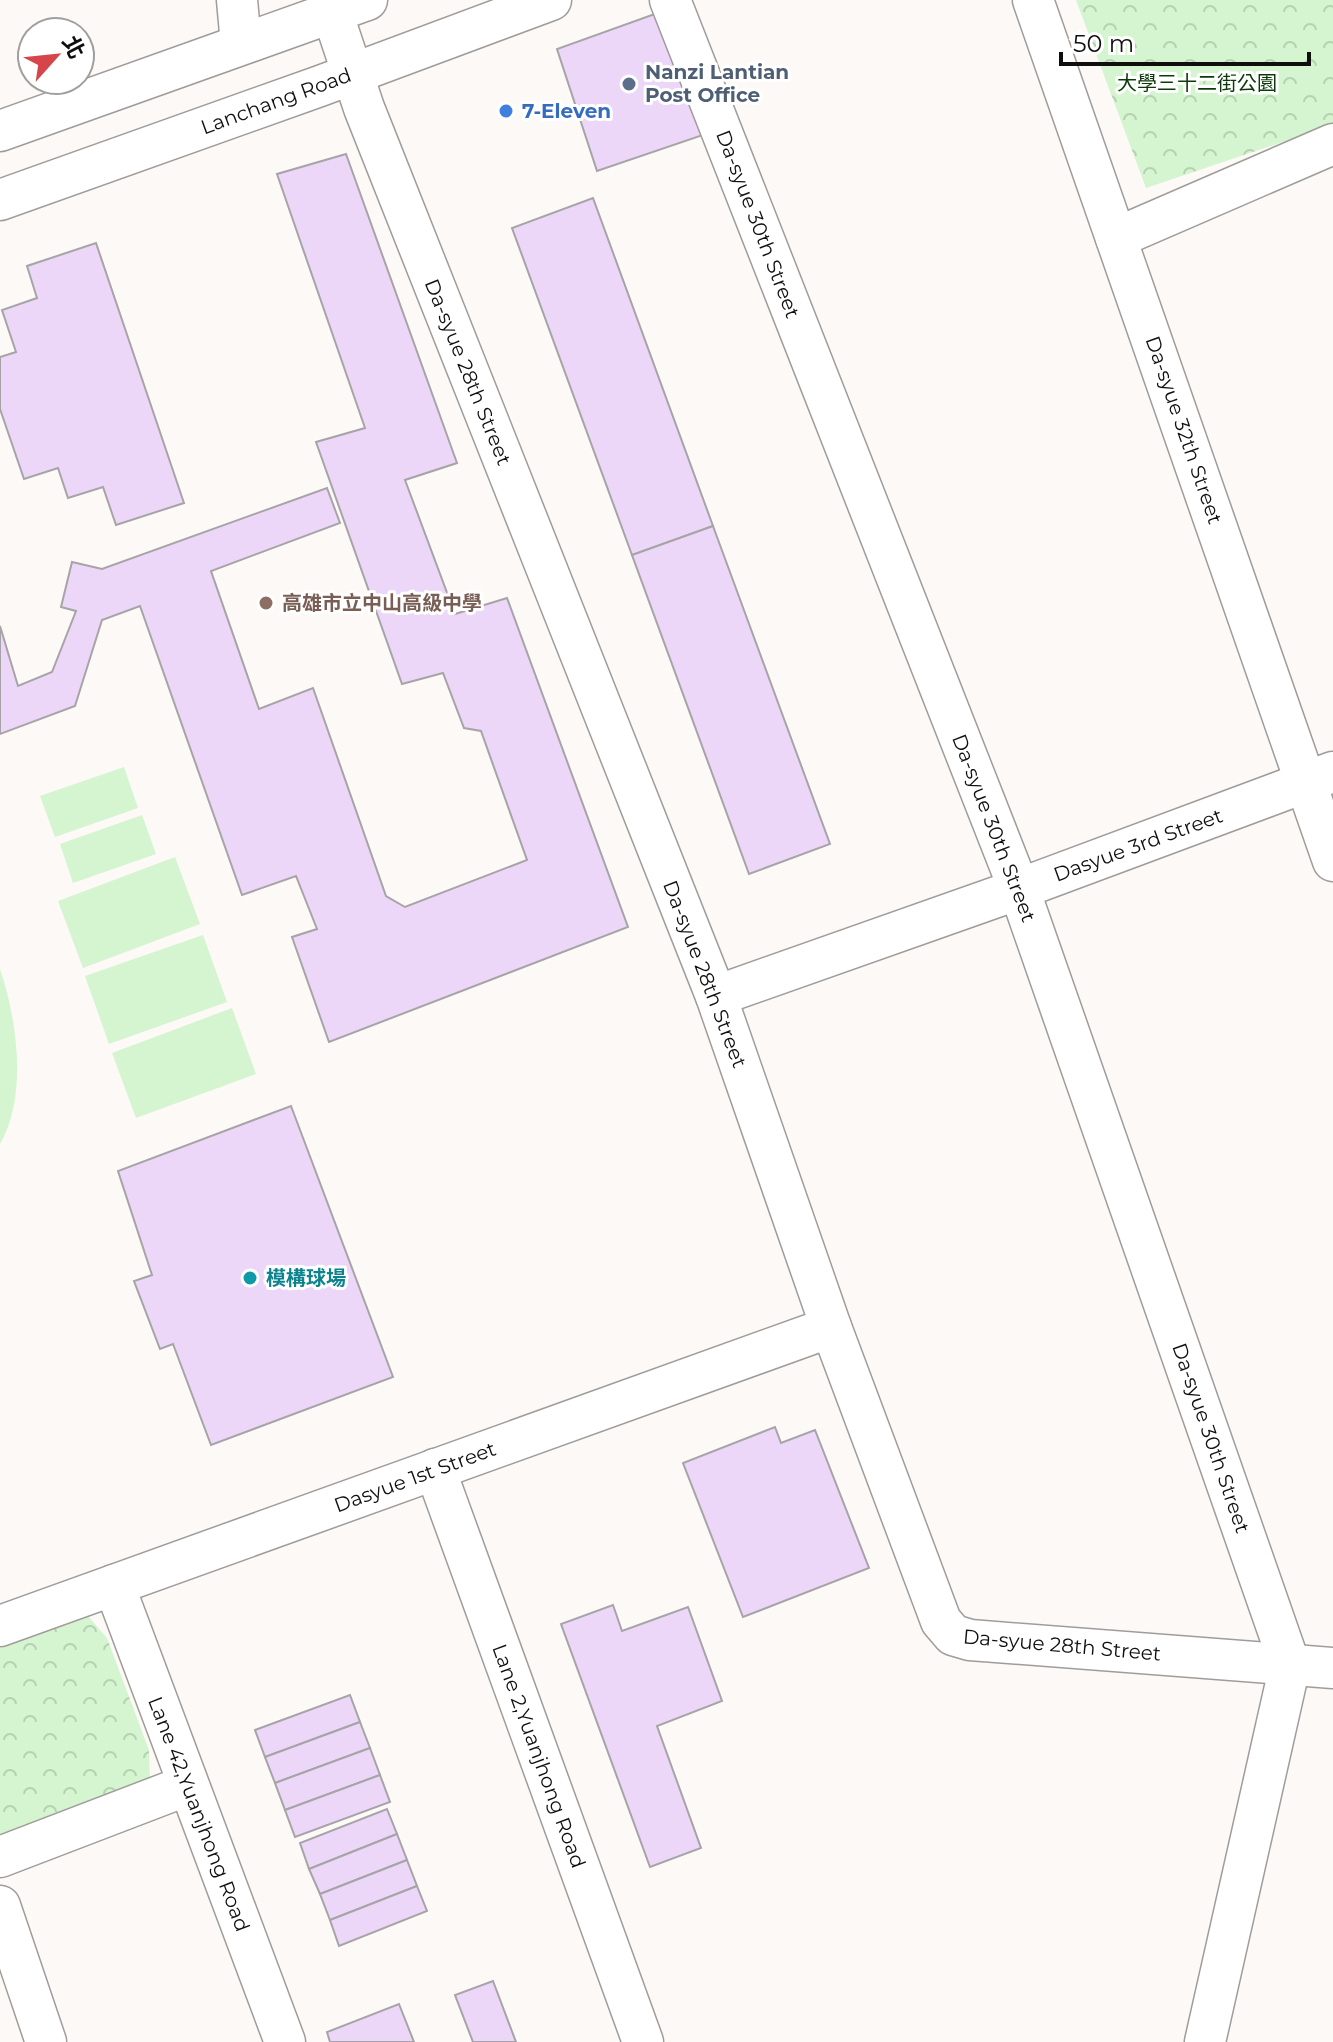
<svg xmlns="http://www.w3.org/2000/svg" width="1333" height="2042" viewBox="0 0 1333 2042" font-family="Montserrat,'Noto Sans TC',sans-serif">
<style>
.park{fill:url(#park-crowns)}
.garden{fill:#d4f5d0}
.building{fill:#edd7f9;stroke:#a6a4a7;stroke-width:2}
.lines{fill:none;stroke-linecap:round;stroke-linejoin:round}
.minor-casing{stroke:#a09c9a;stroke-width:43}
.minor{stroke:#fff;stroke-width:40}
.service-dot{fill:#5c6f8a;stroke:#fff;stroke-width:3}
.shop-dot{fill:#3f7fe0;stroke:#fff;stroke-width:3}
.education-dot{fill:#8d6e63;stroke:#fff;stroke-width:3}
.culture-dot{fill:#0f9aa8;stroke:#fff;stroke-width:3}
.labels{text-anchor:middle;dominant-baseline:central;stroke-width:6;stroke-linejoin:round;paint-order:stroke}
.service-label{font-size:20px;font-weight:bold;fill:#4e5e75;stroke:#fff;text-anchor:start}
.park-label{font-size:20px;fill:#0b3907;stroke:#fff}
.street-label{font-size:20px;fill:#110f0e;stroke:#fff}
.shop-label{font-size:20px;font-weight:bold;fill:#366cbe;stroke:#fff;text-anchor:start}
.education-label{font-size:20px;font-weight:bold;fill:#785e54;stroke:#fff;text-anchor:start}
.culture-label{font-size:20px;font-weight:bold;fill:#0d838f;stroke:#fff;text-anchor:start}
</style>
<defs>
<pattern id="park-crowns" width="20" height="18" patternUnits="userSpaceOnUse" patternTransform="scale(2)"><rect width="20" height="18" fill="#d4f5d0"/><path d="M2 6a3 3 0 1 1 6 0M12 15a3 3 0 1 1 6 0" fill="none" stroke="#b5d1b1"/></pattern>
</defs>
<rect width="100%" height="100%" fill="#fdf9f6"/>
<g class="park">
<path d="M1076,0h257v125l-187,63z"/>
<path d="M88,1616l19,22 42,112 1,32 -150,57v-191z"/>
</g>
<g class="garden">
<path d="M124,767l14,41 -83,29 -15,-41z"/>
<path d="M142,815l14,39 -83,29 -13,-39z"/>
<path d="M175,857l25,67 -117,44 -25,-67z"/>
<path d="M203,935l24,67 -118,42 -24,-68z"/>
<path d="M0,969c17,50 28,127 0,175z"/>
<path d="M232,1008l24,66 -120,44 -24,-65z"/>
</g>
<g class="building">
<path d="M663,11l43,123 -109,37 -40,-122z"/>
<path d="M346,154l111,309 -52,17 50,134 52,-16 121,329 -299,115 -37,-105 25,-8 -21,-53 -54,19 -102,-289 -38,14 -27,86 -75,28v-108l18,60 34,-14 24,-61 -15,-4 11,-45 30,7 225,-81 13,35 -129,48 48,138 54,-21 73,208 19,11 122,-47 -46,-129 -17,-3 -21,-55 -41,11 -86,-242 49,-14 -88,-254z"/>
<path d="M593,198l120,328 -81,29 -120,-327z"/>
<path d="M96,243l88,260 -68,22 -13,-38 -35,11 -10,-30 -34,11 -24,-70v-52l16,-5 -14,-42 35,-12 -10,-32z"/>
<path d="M713,526l117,318 -81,30 -117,-319z"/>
<path d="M291,1106l102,271 -182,68 -38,-101 -13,5 -26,-68 18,-6 -34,-104z"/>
<path d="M775,1427l6,16 34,-13 54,138 -126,49 -60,-154z"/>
<path d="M613,1605l9,26 66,-24 34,94 -65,25 44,122 -51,19 -89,-243z"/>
<path d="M350,1695l10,27 -95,35 -10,-27z"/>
<path d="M360,1722l10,26 -95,35 -10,-26z"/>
<path d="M370,1748l10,27 -95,35 -10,-27z"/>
<path d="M380,1775l10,27 -95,35 -10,-27z"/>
<path d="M387,1809l10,25 -88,35 -9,-26z"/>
<path d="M397,1834l10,26 -87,34 -11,-25z"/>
<path d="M407,1860l10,26 -87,34 -10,-26z"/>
<path d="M417,1886l10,25 -88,35 -9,-26z"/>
<path d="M493,1981l23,61h-43l-18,-47z"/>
<path d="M399,2004l15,38h-84l-3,-10z"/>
</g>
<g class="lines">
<defs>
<g id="minor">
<path d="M237,0l4,44"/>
<path d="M328,0l36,108 352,888 115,331 110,294 12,14 17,5 363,28"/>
<path d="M670,0l349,889 271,776"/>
<path d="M1033,0l300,861"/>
<path d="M0,131l367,-131"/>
<path d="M0,200l320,-114 231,-86"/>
<path d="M1116,238l217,-94"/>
<path d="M716,996l303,-107 314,-117"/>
<path d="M435,1469l208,573"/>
<path d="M114,1585l171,457"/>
<path d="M0,1626l831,-299"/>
<path d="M0,1857l188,-72"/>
<path d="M0,1906l46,136"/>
<path d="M1205,2042l85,-377"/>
</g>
</defs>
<use href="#minor" class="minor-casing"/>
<use href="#minor" class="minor"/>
</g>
<circle class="service-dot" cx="629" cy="84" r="8"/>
<circle class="shop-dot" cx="506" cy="111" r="8"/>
<circle class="education-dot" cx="266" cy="603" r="8"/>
<circle class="culture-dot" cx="250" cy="1278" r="8"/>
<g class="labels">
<g class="service-label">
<text x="645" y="72">Nanzi Lantian<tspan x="645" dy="23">Post Office</tspan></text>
</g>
<g class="park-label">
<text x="1197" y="83">大學三十二街公園</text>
</g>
<g class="street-label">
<text transform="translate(276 101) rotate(-20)">Lanchang Road</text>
<text transform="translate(758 224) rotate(69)">Da-syue 30th Street</text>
<text transform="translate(468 372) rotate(68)">Da-syue 28th Street</text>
<text transform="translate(1184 430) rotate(71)">Da-syue 32th Street</text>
<text transform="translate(994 828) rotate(69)">Da-syue 30th Street</text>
<text transform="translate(1138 845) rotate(-20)">Dasyue 3rd Street</text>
<text transform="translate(705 974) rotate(69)">Da-syue 28th Street</text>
<text transform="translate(1211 1438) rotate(71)">Da-syue 30th Street</text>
<text transform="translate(415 1477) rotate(-20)">Dasyue 1st Street</text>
<text transform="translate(1062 1645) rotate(5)">Da-syue 28th Street</text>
<text transform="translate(539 1756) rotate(70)">Lane 2,Yuanjhong Road</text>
<text transform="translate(199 1814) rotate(69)">Lane 42,Yuanjhong Road</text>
</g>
<g class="shop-label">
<text x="522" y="111">7-Eleven</text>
</g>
<g class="education-label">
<text x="282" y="603">高雄市立中山高級中學</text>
</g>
<g class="culture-label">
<text x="266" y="1278">模構球場</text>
</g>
</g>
<g transform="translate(56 56) rotate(63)"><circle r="38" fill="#ffffff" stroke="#a09f9f" stroke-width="2"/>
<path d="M0-6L14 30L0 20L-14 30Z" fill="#d5454a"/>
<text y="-12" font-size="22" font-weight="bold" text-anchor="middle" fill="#110f0e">北</text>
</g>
<path d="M1061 52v12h248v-12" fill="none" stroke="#110f0e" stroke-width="4"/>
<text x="1073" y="52" font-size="24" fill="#110f0e" stroke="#ffffff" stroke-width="6" paint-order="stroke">50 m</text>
</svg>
